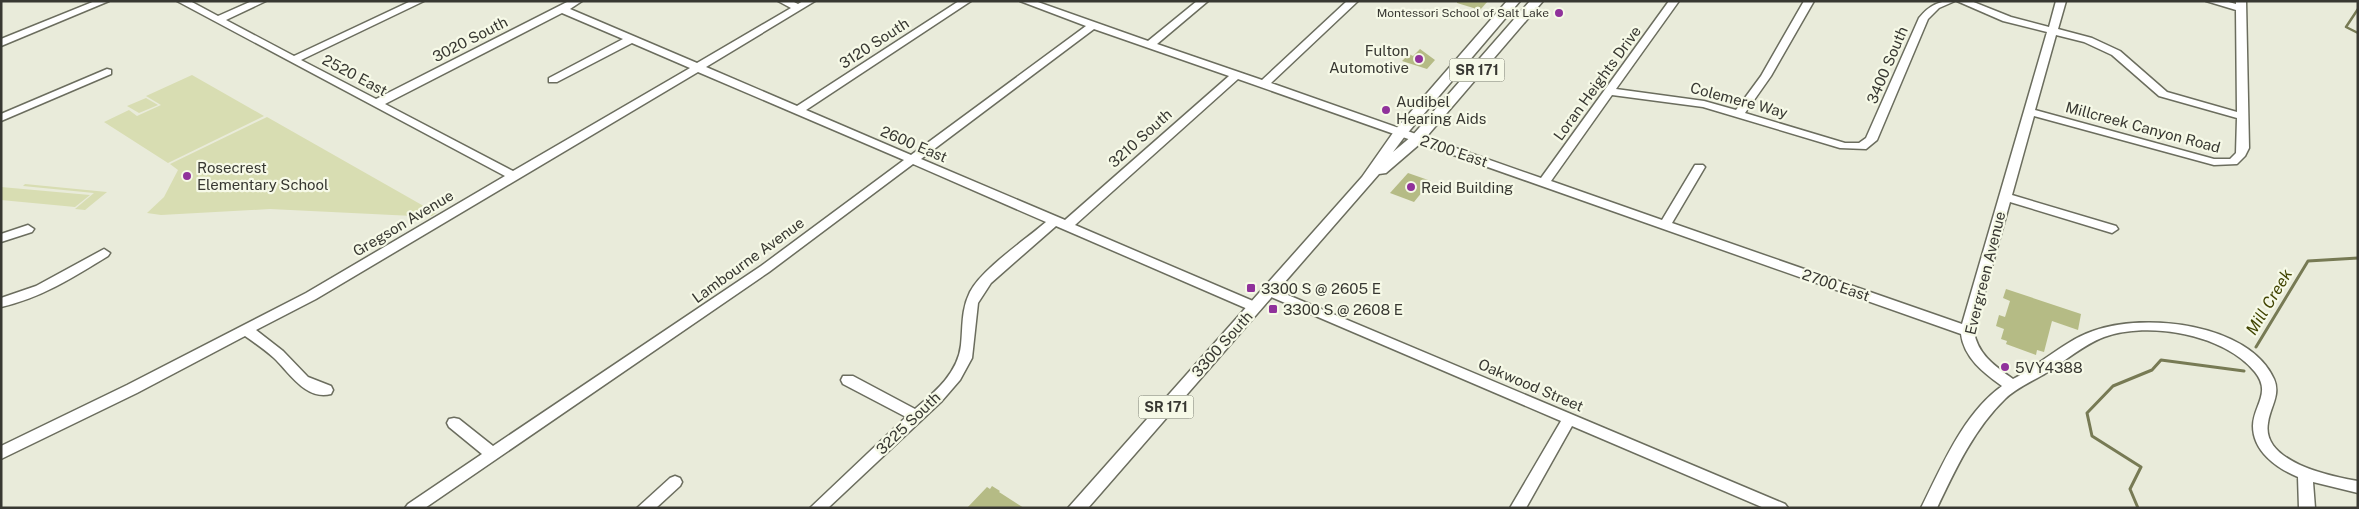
<svg xmlns="http://www.w3.org/2000/svg" width="2359" height="509" viewBox="0 0 2359 509" font-family="'Public Sans',sans-serif">
<style>
.green{fill:#d8ddb2}
.lines{fill:none;stroke-linecap:round;stroke-linejoin:round}
.stream-far1{stroke:#777a54;stroke-width:2.5}
.stream{stroke:#777a54;stroke-width:3}
.building{fill:#b5bb85}
.minor-casing{stroke:#6b6d5e;stroke-width:3}
.major-casing{stroke:#6b6d5e;stroke-width:3}
.minor{fill:#fff;fill-rule:evenodd}
.major{fill:#fff;fill-rule:evenodd}
.poi-dot{fill:#90329b;stroke:#f6f9e7;stroke-width:2}
.labels{text-anchor:middle;dominant-baseline:central;stroke-width:4.5;stroke-linejoin:round;paint-order:stroke}
.far-poi-label{font-size:12px;fill:#383832;stroke:#f6f9e7;text-anchor:end}
.shield{fill:#f6f9e7;stroke:#717268;stroke-width:1}
.shield-label{font-size:14px;font-weight:bold;fill:#383832}
.street-label{font-size:15px;fill:#383832;stroke:#f6f9e7}
.poi-label{font-size:15px;fill:#383832;stroke:#f6f9e7;text-anchor:start}
.water-label{font-size:16px;font-style:italic;fill:#424503;stroke:#f6f9e7}
</style>
<rect width="100%" height="100%" fill="#e9ebda"/>
<g class="green">
<path d="M192,75l72,41 -96,47 -64,-41 25,-12 8,6 24,-11 -15,-9z"/>
<path d="M146,98l12,7 -19,8 -12,-7z"/>
<path d="M267,117l169,96 -4,3h-19l-143,-7 -109,6 -14,-2 17,-16 14,-27 -8,-6z"/>
<path d="M25,184l82,8 -22,18 -10,-1 19,-16 -71,-7z"/>
<path d="M1,187l89,8 -15,12 -74,-7z"/>
</g>
<g class="lines">
<path class="stream-far1" d="M2358,9l-12,18 12,6"/>
<g class="stream">
<path d="M2256,347l52,-86 50,-3"/>
<path d="M2138,508l-8,-19 11,-22 -49,-31 -5,-23 26,-27 39,-16 9,-10 83,11"/>
</g>
</g>
<g class="building">
<path d="M1457,1h31l-8,9 -23,-7z"/>
<path d="M1420,49l15,11 -8,9 -25,-8 7,-7 4,2z"/>
<path d="M1408,173l23,8 -17,21 -24,-9z"/>
<path d="M2006,289l75,25 -3,16 -26,-9 -8,31 -7,-2 -1,5 -30,-11 1,-3 -6,-2 3,-10 -8,-3 3,-11 6,2 5,-16 -7,-3z"/>
<path d="M992,486l8,5 -1,1 25,16h-57l20,-21 3,2z"/>
</g>
<g class="lines">
<defs>
<g id="minor">
<path d="M95,1h14l-108,45v-7z"/>
<path d="M177,1h13l28,15 34,-15h14l-40,19 68,36 117,-55h13l-123,59 75,39 193,-98h13l-12,8 127,54 94,-55 -13,-7h14l6,3 5,-3h12l-109,66 91,39 162,-105h12l-165,109 105,45 175,-129 -66,-25h15l113,40 49,-40h11l-51,43 105,36 85,-79h11l-87,82 270,95 128,-177h10l-63,88 88,12 32,9 25,-34 43,-75h10l-43,75 -26,37 100,30h14l7,-5 53,-120c11,-13 19,-17 36,-17l-16,7 -11,11 -51,121 -11,9 -26,-1 -137,-41 -91,-12 -61,86 111,39 33,-55h8l2,2 -33,56 290,101 85,-292 -44,-11 -46,-20h14l40,16 38,10 7,-26h10l-8,28 34,9 28,13 47,41 70,20 -1,-102 -30,-9h19l11,3v-3h10l3,147 -4,8 -8,8 -23,1 -180,-49 -22,79 104,31 2,3 -6,4 -102,-31 -36,129c3,23 21,35 39,48 27,-14 51,-38 80,-48 51,-19 156,-8 181,48 7,16 -4,28 -6,44 -7,39 62,53 90,58v12l-45,-11 2,26h-16l-1,-31c-22,-9 -45,-26 -45,-51 0,-20 19,-33 2,-54 -31,-38 -106,-51 -151,-35 -21,8 -39,24 -58,36 -13,8 -30,15 -41,26 -31,30 -50,71 -68,109h-16c21,-42 42,-94 81,-122 -18,-13 -38,-28 -41,-52l-723,-255 -163,146 185,79 2,3 -2,3h-10l-194,-84 -65,57 -13,20 -6,55 -12,22 -19,22 -113,106h-18l96,-91 -63,-33 -2,-4 2,-4h10l62,33c20,-17 43,-36 46,-64 2,-18 0,-35 9,-53 12,-23 55,-52 76,-70l-133,-58 -144,108 -344,236h-20l3,-4 74,-50 -33,-27 -2,-4 2,-4 5,-1 5,1 34,27 268,-180 143,-106 -206,-88 -382,227 -60,31 27,21 25,26 23,9 2,4 -2,4c-25,7 -42,-22 -57,-36 -9,-8 -19,-15 -29,-22l-108,57 -136,66v-13l126,-61 179,-92 199,-117zM562,13l61,26 -74,39v4h8l75,-39 58,25 -177,103 -128,-67zM1094,29l135,47 -164,144 -144,-61zM2056,35l28,7 28,13 47,41 78,22 -1,35 -6,6h-16l-179,-49z"/>
<path d="M107,69l4,1v4l-110,47v-7z"/>
<path d="M28,225l6,4 -2,3 -31,10v-8z"/>
<path d="M104,249l6,4 -2,3c-34,21 -67,42 -107,51v-9l35,-12z"/>
<path d="M1269,287l516,217 3,4h-24l-192,-82 -46,82h-16l51,-87 -297,-127 -1,-3 1,-3z"/>
<path d="M675,476l5,2 2,4 -2,4 -24,22h-19l33,-30z"/>
</g>
<path id="major" d="M1507,1h13l-115,135 -12,16 19,-16 118,-135h13l-121,141 -36,31 -7,1 -291,334h-20l294,-331 33,-47z"/>
</defs>
<use href="#minor" class="minor-casing"/>
<use href="#major" class="major-casing"/>
<use href="#minor" class="minor"/>
<use href="#major" class="major"/>
</g>
<g class="poi-dot">
<circle cx="1559" cy="13" r="5"/>
<circle cx="1419" cy="59" r="5"/>
<circle cx="1386" cy="110" r="5"/>
<circle cx="187" cy="176" r="5"/>
<circle cx="1411" cy="187" r="5"/>
<rect x="1246" y="283" width="10" height="10" rx="2.5"/>
<rect x="1268" y="304" width="10" height="10" rx="2.5"/>
<circle cx="2005" cy="367" r="5"/>
</g>
<g class="labels">
<g class="far-poi-label">
<text x="1549" y="13">Montessori School of Salt Lake</text>
</g>
<g class="shield">
<rect x="1449.5" y="58.5" width="55" height="23" rx="4"/>
<rect x="1138.5" y="395.5" width="55" height="23" rx="4"/>
</g>
<g class="shield-label">
<text x="1477" y="70">SR 171</text>
<text x="1166" y="407">SR 171</text>
</g>
<g class="street-label">
<text transform="translate(470 39) rotate(-27)">3020 South</text>
<text transform="translate(874 43) rotate(-33)">3120 South</text>
<text transform="translate(1887 65) rotate(-67)">3400 South</text>
<text transform="translate(355 75) rotate(28)">2520 East</text>
<text transform="translate(1597 83) rotate(-54)">Loran Heights Drive</text>
<text transform="translate(1739 100) rotate(15)">Colemere Way</text>
<text transform="translate(2143 127) rotate(15)">Millcreek Canyon Road</text>
<text transform="translate(1140 138) rotate(-42)">3210 South</text>
<text transform="translate(914 144) rotate(23)">2600 East</text>
<text transform="translate(1454 151) rotate(19)">2700 East</text>
<text transform="translate(403 223) rotate(-31)">Gregson Avenue</text>
<text transform="translate(748 260) rotate(-36)">Lambourne Avenue</text>
<text transform="translate(1985 273) rotate(-76)">Evergreen Avenue</text>
<text transform="translate(1836 285) rotate(19)">2700 East</text>
<text transform="translate(1222 344) rotate(-48)">3300 South</text>
<text transform="translate(1531 385) rotate(23)">Oakwood Street</text>
<text transform="translate(908 423) rotate(-44)">3225 South</text>
</g>
<g class="poi-label">
<text x="1409" y="50" text-anchor="end">Fulton<tspan x="1409" dy="17">Automotive</tspan></text>
<text x="1396" y="101">Audibel<tspan x="1396" dy="17">Hearing Aids</tspan></text>
<text x="197" y="167">Rosecrest<tspan x="197" dy="17">Elementary School</tspan></text>
<text x="1421" y="187">Reid Building</text>
<text x="1261" y="288">3300 S @ 2605 E</text>
<text x="1283" y="309">3300 S @ 2608 E</text>
<text x="2015" y="367">5VY4388</text>
</g>
<g class="water-label">
<text transform="translate(2269 302) rotate(-59)">Mill Creek</text>
</g>
</g>
<rect width="2359" height="509" fill="none" stroke="#383832" stroke-width="5"/>
</svg>
